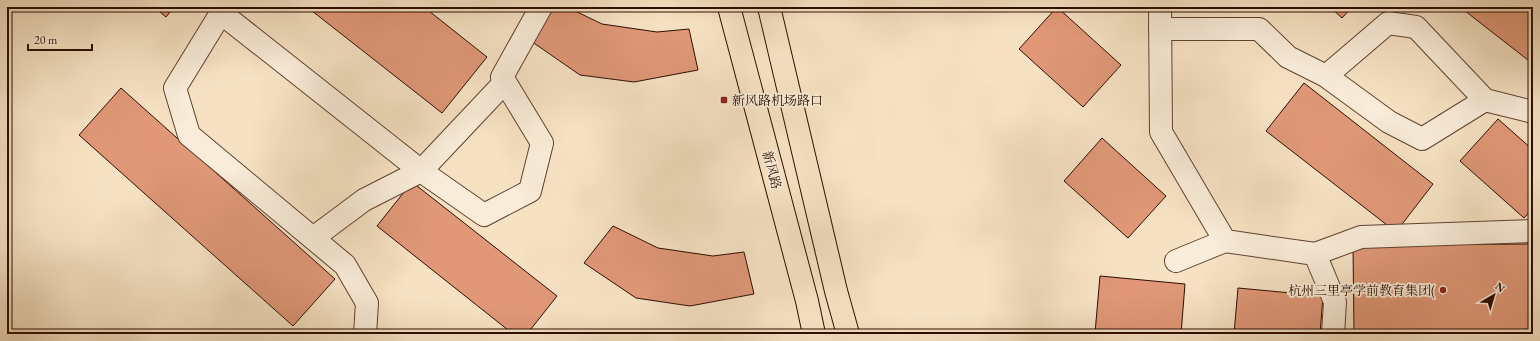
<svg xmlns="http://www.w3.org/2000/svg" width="1540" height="341" viewBox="0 0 1540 341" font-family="'EB Garamond','Noto Serif SC',serif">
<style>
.building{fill:#e09878;stroke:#2d0d00}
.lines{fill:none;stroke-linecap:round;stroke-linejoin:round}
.minor-casing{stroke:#5f4231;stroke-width:24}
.major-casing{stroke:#2d0d00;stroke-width:24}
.minor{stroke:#f9ecd8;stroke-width:22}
.major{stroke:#f6e2c3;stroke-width:22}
.poi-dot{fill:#8f2418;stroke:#f9ecd8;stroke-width:1.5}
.labels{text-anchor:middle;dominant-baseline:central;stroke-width:3.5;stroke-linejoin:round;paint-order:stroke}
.poi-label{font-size:13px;fill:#2d0d00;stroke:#f9ecd8;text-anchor:start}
.street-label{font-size:13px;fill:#2d0d00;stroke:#f9ecd8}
</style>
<rect width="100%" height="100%" fill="#f6e2c3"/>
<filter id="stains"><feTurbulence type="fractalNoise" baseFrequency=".005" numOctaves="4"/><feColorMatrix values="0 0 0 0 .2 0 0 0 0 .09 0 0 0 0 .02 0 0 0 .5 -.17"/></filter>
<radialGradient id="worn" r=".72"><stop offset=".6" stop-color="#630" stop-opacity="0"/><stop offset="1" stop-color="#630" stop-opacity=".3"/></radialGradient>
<g class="building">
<path d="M154,7h20l-8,10z"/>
<path d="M307,7h117l63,50 -45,56z"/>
<path d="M554,7h13l35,17 55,8 32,-3 9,41 -64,12 -54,-7 -52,-36z"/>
<path d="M1057,7l64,58 -38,42 -64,-58z"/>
<path d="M1330,7h22l-10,11z"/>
<path d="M1460,7h73v57z"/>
<path d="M1304,83l129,101 -37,48 -130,-101z"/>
<path d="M121,88l214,191 -42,47 -214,-191z"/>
<path d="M1498,119l35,31v58l-9,10 -64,-57z"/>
<path d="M1102,138l64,58 -38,42 -64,-57z"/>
<path d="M412,182l145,114 -30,38h-14l-136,-108z"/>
<path d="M613,226l45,22 55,8 31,-4 10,42 -64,12 -54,-8 -52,-35z"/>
<path d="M1533,244v90h-179l-1,-89z"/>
<path d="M1100,276l85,8 -4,50 -86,-1z"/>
<path d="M1238,288l85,8 -3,38h-86z"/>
</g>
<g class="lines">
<defs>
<g id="minor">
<path d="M221,7v6l-46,75 14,47 156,130 22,38 -2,31"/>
<path d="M1160,7l1,125 64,109 90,13 20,48 -2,32"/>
<path d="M221,13l200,158 63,44 46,-24 12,-48 -40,-66 39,-70"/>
<path d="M1160,29h99l29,28 38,19 62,-53 28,4 69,73 48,12"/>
<path d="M1326,76l63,46 33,17 63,-39"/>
<path d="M313,238l51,-38 57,-29 84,-89"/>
<path d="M1315,254l46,-17 172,-6"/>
<path d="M1176,261l49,-20"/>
</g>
<g id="major">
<path d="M729,7l78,294 7,33"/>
<path d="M769,7l67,284 12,43"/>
</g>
</defs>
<use href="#minor" class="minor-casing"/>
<use href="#major" class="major-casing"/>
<use href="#minor" class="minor"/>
<use href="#major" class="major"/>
</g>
<g class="poi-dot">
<rect x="720" y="96" width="8" height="8" rx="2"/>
<circle cx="1443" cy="290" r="4"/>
</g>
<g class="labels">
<g class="poi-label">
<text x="732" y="100">新风路机场路口</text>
<text x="1435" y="290" text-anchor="end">杭州三里亭学前教育集团(</text>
</g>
<g class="street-label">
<text transform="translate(772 170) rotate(75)">新风路</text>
</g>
</g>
<rect width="1540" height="341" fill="none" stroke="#f6e2c3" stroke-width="24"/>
<rect x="8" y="8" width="1524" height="325" fill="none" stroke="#2d0d00" stroke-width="2"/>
<rect x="12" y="12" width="1516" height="317" fill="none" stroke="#2d0d00"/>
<g transform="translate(1494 295) rotate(38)" stroke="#f9ecd8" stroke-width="3" paint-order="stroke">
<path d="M0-3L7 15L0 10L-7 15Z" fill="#2d0d00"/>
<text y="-6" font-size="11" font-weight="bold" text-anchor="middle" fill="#2d0d00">N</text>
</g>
<path d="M28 44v6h64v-6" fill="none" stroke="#2d0d00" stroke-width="2"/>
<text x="34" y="44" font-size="12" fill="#2d0d00" stroke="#f9ecd8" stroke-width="3" paint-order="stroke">20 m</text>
<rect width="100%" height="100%" filter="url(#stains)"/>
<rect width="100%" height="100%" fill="url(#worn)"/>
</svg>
